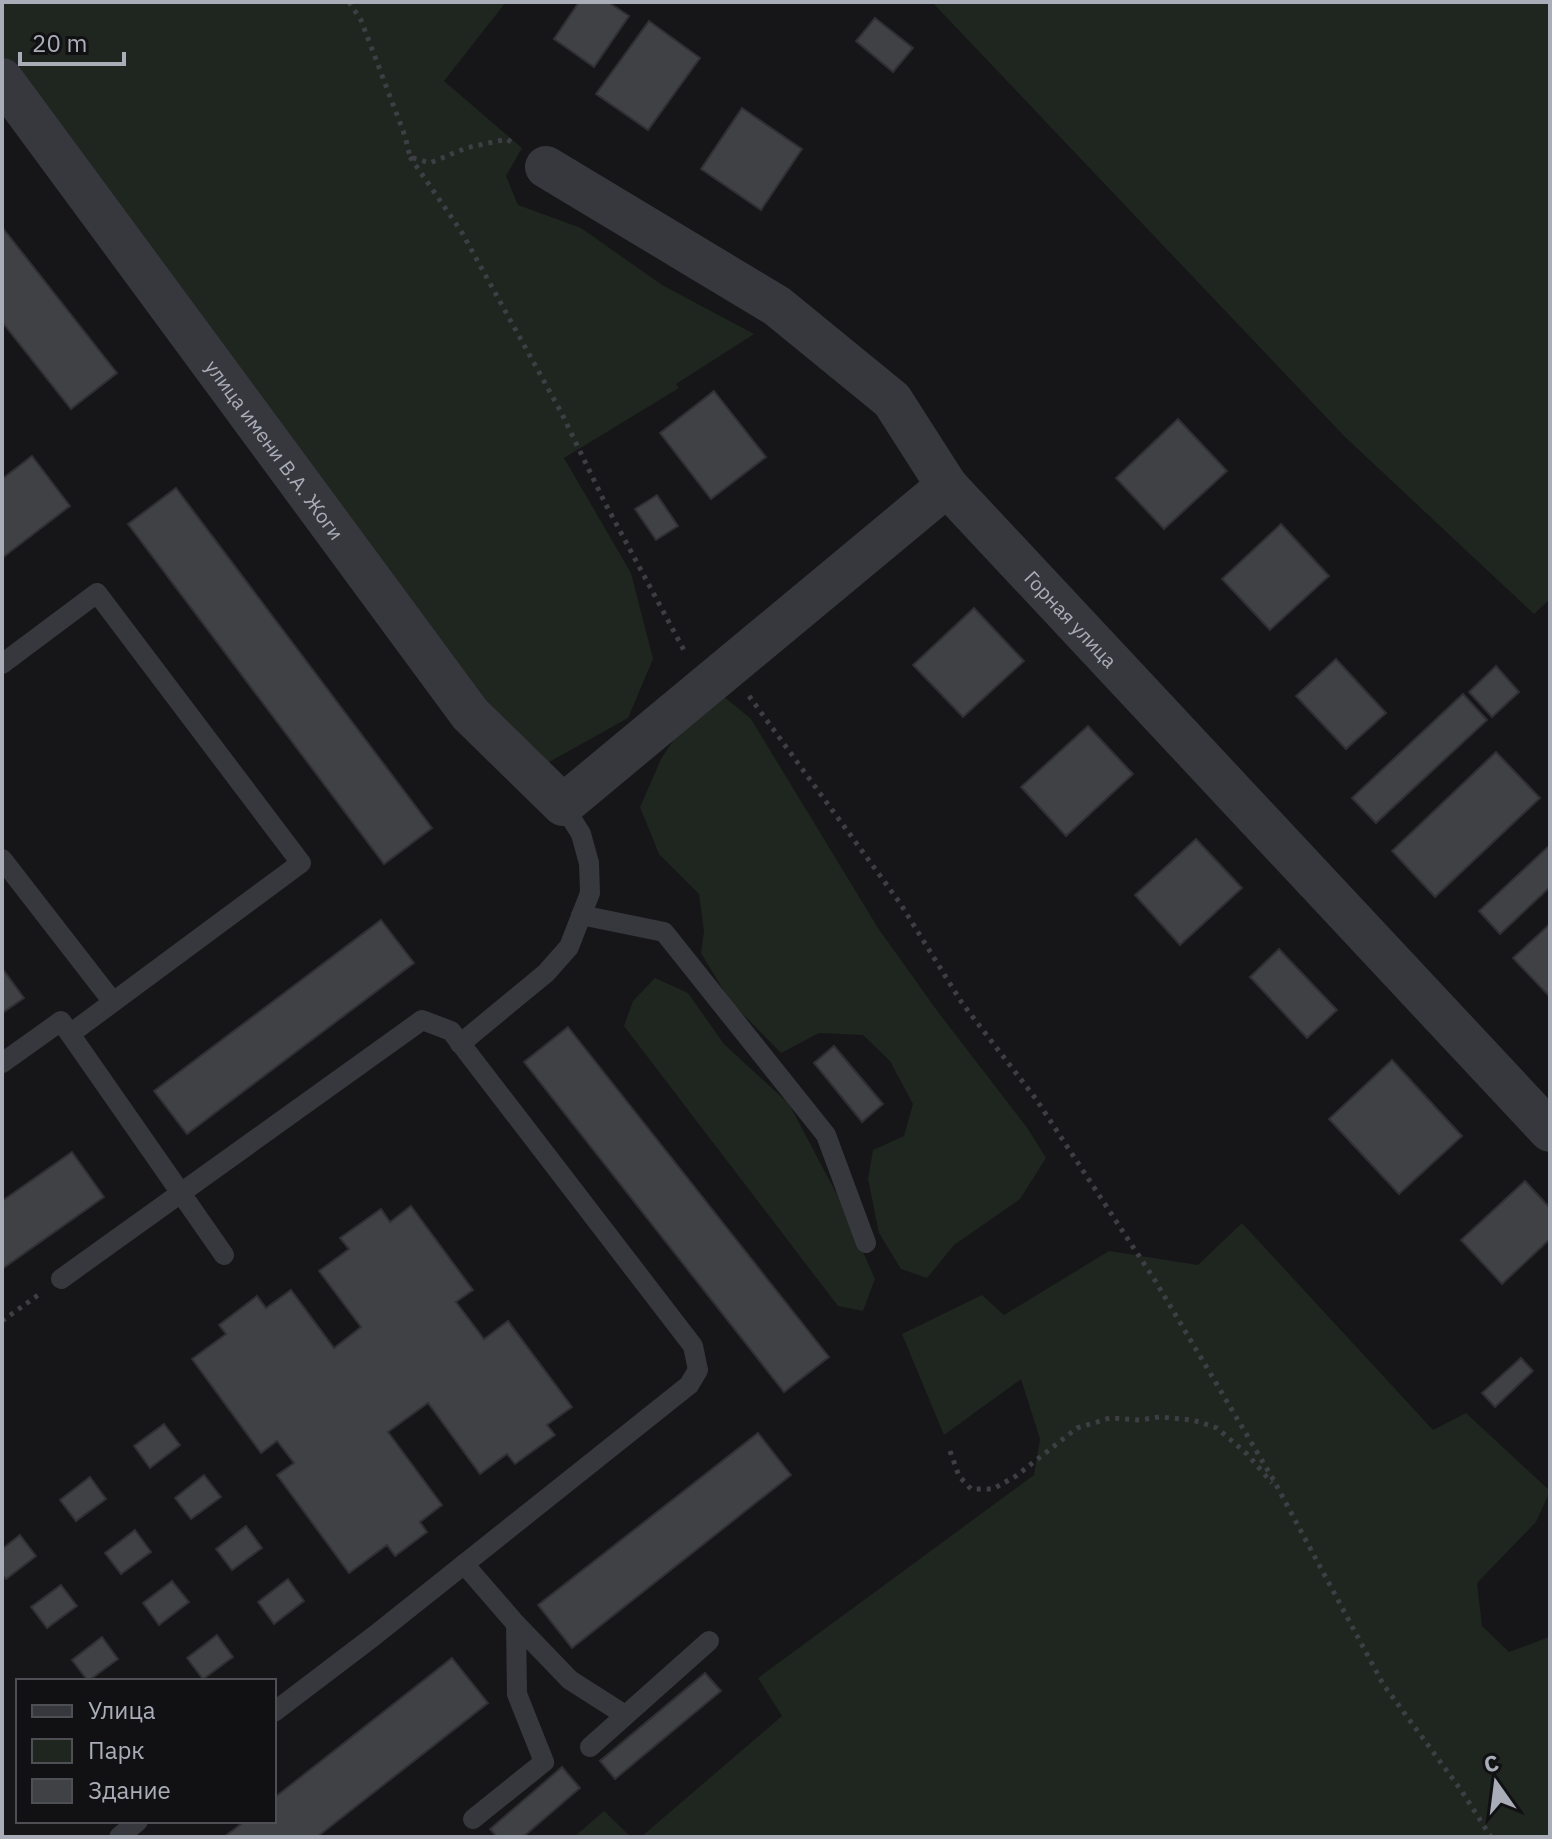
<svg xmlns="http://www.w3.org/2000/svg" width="1552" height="1839" viewBox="0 0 1552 1839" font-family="'IBM Plex Sans',sans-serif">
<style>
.green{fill:#1e261f}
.building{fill:#404145;stroke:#303034;stroke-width:2}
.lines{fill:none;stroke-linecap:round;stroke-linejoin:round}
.path{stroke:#3d3f44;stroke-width:5;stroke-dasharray:4 6;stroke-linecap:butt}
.service{stroke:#37383d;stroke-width:20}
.minor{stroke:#37383d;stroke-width:42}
.labels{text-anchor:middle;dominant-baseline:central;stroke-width:6;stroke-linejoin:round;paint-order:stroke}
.street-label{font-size:20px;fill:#a8adb8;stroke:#111113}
</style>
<rect width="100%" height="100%" fill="#161618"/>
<g class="green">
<path d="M2,2h504l-62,79 78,67 -16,28 12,29 63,23 81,57 92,49 -78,50 3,4 -115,70 67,115 22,86 -25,59 -86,48 -42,-37 -498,-663z"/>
<path d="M932,2h618v597l-16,15 -189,-177z"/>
<path d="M723,696l28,23 127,209 60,84 90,117 18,29 -26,41 -66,46 -27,33 -26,-9 -22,-36 -11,-54 5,-29 31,-14 9,-32 -23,-43 -27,-26 -44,-2 -38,20 -51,-52 -29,-48 3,-22 -5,-37 -40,-40 -19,-47 21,-48 31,-47z"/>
<path d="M655,978l33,15 36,51 65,60 52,98 34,77 -12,32 -25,-5 -214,-280 9,-25z"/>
<path d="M1242,1223l191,207 33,-17 84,78 -14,31 -59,61 5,43 27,26 40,-15 1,200h-909l141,-121 -24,-38 276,-203 6,-36 -19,-60 -77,56 -42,-101 80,-39 22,20 105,-64 89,14z"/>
<path d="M604,1811l27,26h-57z"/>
</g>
<g class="building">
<path d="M579,2h29l21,14 -35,51 -40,-28z"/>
<path d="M875,18l38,30 -20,24 -37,-31z"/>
<path d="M649,21l51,37 -52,72 -52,-36z"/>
<path d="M742,108l60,41 -41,61 -60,-41z"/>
<path d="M2,227l115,146 -46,36 -69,-87z"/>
<path d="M714,391l52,66 -55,42 -51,-66z"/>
<path d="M1178,419l49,52 -63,58 -48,-51z"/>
<path d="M32,456l38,50 -68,52v-79z"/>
<path d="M176,488l256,340 -48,36 -256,-340z"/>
<path d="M657,495l21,31 -22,14 -21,-31z"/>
<path d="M1281,524l48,52 -59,54 -48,-51z"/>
<path d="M974,608l50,53 -61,56 -50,-52z"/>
<path d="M1336,659l50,54 -40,36 -50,-53z"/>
<path d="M1496,666l23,26 -27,25 -23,-25z"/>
<path d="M1463,694l24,26 -111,103 -24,-25z"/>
<path d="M1088,726l45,48 -67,62 -45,-49z"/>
<path d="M1496,752l44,46 -105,99 -43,-46z"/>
<path d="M1196,839l46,49 -62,57 -45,-50z"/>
<path d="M1550,845v42l-50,47 -21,-23z"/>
<path d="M381,920l33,43 -227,171 -33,-43z"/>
<path d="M1550,924v73l-37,-39z"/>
<path d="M1279,949l58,61 -30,28 -57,-61z"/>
<path d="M2,968l22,30 -22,15z"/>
<path d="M568,1027l261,330 -45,35 -260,-330z"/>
<path d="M834,1046l49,58 -21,18 -48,-59z"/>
<path d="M1392,1060l70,76 -63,58 -70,-75z"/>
<path d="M72,1152l32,45 -102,72v-68z"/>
<path d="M1525,1181l25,27v31l-48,45 -41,-44z"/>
<path d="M411,1206l62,84 -17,12 28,37 24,-18 64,86 -25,18 8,10 -40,29 -8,-10 -27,20 -52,-71 -40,29 54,73 -22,17 7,10 -32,24 -8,-11 -38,28 -72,-98 17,-12 -17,-22 -16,12 -69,-94 34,-25 -7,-9 38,-29 9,12 25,-18 43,58 27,-21 -42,-56 30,-22 -9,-11 41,-29 9,13z"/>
<path d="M1521,1358l12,13 -38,36 -13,-14z"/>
<path d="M164,1424l16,21 -30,23 -16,-22z"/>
<path d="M758,1433l33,42 -219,173 -34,-43z"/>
<path d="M204,1475l17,22 -30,22 -16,-21z"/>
<path d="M90,1477l16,22 -30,22 -16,-21z"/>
<path d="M246,1526l16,22 -30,22 -16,-21z"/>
<path d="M135,1530l16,22 -30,22 -16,-21z"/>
<path d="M20,1535l16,21 -30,23 -4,-5v-25z"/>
<path d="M288,1579l16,22 -30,23 -16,-22z"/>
<path d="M172,1581l17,21 -30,23 -16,-22z"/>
<path d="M61,1585l16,21 -30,22 -16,-21z"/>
<path d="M217,1635l16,22 -30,22 -16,-21z"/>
<path d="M102,1637l16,22 -30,22 -16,-21z"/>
<path d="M452,1658l36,45 -171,134h-93l21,-16h29v-23z"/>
<path d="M705,1673l16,18 -106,88 -15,-18z"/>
<path d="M562,1767l18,21 -57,49h-26l-7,-8z"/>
</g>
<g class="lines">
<g class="path">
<path d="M349,2l12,18 44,116 5,21 20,6 36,-15 41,-9 8,6"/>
<path d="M410,157l51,74 100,181 44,91 81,151"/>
<path d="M749,696l151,207 62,100 74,96 120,183 117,197 110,205 78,106 30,47"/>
<path d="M2,1321l39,-28"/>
<path d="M950,1451l9,25 12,13h22l23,-13 61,-48 33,-10 30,2 19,-3 34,3 24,8 30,26 25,29"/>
</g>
<g class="service">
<path d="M2,664l95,-71 204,270 -231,171"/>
<path d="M2,859l111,143"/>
<path d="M581,915l83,17 162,203 40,108"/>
<path d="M460,1044l86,-71 23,-26 21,-54 -1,-30 -8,-29 -18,-29"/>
<path d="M2,1063l59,-42 163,234"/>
<path d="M61,1279l361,-259 29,11 242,315 5,24 -9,15 -315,251 -100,76"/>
<path d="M464,1564l52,60 54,56 55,35"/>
<path d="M590,1747l119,-106"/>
<path d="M473,1819l71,-57 -27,-68 -1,-70"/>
<path d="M119,1837l19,-16"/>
</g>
<g class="minor">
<path id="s1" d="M2,79l468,635 93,91 384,-319"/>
<path id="s2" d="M546,167l231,139 115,94 55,86 603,645"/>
</g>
</g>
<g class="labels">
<g class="street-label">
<text stroke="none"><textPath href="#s1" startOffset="460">улица имени В.А. Жоги</textPath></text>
<text stroke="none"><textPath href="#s2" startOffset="702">Горная улица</textPath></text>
</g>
</g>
<rect width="1552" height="1839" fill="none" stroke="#a8adb8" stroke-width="8"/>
<rect x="16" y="1679" width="260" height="144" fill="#111113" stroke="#4d4f55" stroke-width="2"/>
<rect x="32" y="1705" width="40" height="12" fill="#37383d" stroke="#4d4f55" stroke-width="2"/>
<text x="88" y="1719" font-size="24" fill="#a8adb8">Улица</text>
<rect x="32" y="1739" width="40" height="24" fill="#1e261f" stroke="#4d4f55" stroke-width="2"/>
<text x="88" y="1759" font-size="24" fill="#a8adb8">Парк</text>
<rect x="32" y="1779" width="40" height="24" fill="#404145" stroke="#4d4f55" stroke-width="2"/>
<text x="88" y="1799" font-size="24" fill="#a8adb8">Здание</text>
<g transform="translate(1496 1783) rotate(346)" stroke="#111113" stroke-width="6" paint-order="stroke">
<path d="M0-6L14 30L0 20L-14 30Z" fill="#a8adb8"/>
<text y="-12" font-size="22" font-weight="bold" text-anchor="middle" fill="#a8adb8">С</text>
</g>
<path d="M20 52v12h104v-12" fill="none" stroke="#a8adb8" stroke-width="4"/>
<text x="32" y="52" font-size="24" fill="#a8adb8" stroke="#111113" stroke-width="6" paint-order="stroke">20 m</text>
</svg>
